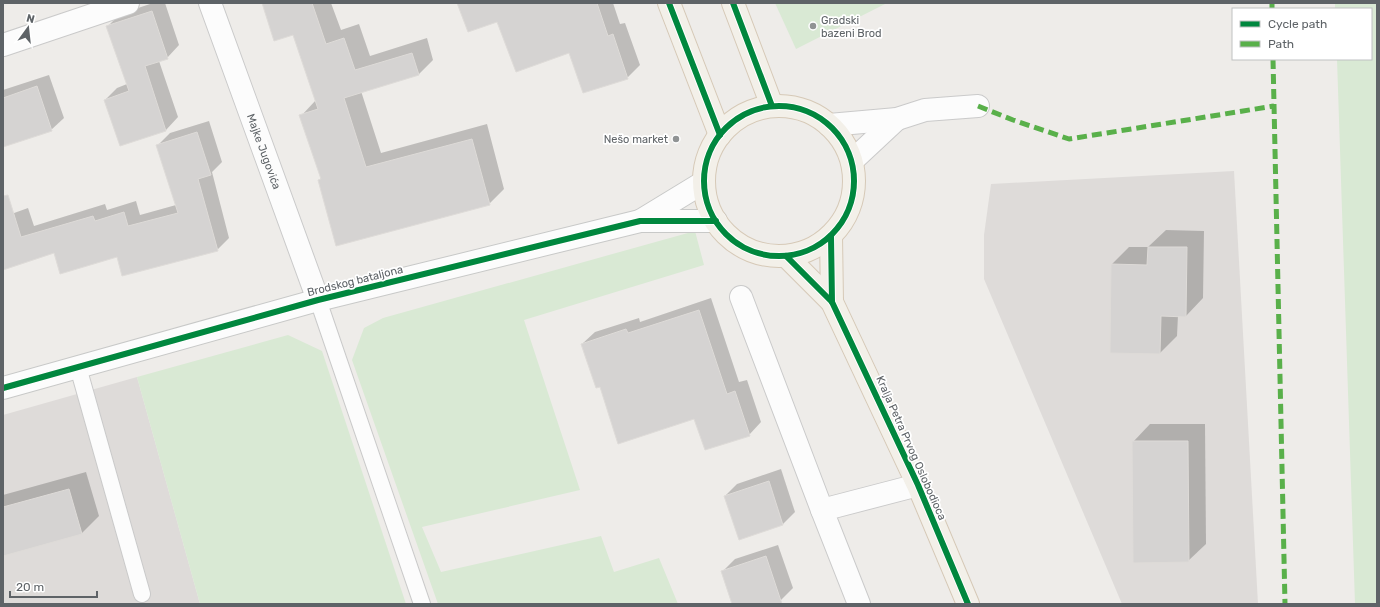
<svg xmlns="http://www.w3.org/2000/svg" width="1380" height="607" viewBox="0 0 1380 607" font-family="Rubik,sans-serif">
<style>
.industrial{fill:#dedbd9}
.green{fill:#d9e9d4}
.shadow{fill:#0003}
.building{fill:#d5d3d2;stroke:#dedbd8}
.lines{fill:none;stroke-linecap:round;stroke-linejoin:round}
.lane-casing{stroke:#cacaca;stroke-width:18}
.street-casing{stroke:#cacaca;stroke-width:24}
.secondary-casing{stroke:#c8c9c8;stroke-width:24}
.primary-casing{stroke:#d6c9b7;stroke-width:24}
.lane{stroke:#fcfcfc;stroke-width:16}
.street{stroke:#fcfcfc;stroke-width:22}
.secondary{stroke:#fcfcfc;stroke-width:22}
.primary{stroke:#f3f0e9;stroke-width:22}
.quiet{stroke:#59b04a;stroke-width:5;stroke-dasharray:10 5;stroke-linecap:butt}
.cycleway-casing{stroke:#fff;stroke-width:8}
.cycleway{stroke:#00873e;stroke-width:6}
.poi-dot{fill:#909394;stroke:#fff;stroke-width:1.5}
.labels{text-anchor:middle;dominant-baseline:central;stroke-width:3.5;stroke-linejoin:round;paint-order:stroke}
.poi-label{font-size:11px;fill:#5e6367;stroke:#fff;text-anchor:start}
.street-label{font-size:11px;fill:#5e6367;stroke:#fff}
</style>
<rect width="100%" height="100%" fill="#eeece9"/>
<g class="industrial">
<path d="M1234,171l24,433h-136l-138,-325v-44l7,-51z"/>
<path d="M137,377l63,227h-197v-189z"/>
</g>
<g class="green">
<path d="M775,3h112l-91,46z"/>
<path d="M1335,3h42v601h-22l-18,-545h34v-50h-36z"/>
<path d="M695,231l9,34 -180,55 56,170 -158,37 19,45 160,-36 13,36 45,-14 19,46h-240l-86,-244 12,-32 19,-10z"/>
<path d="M288,335l34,16 84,253h-206l-63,-227z"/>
</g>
<g class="shadow">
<path d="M153,3h12l14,42 -12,13 -8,3 19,56 -12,13 -46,15 -15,-45 12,-12 10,-4 -19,-58 12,-12z"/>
<path d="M263,3h68l10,27 18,-6 11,32 57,-18 6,22 -15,15 -57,16 20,62 106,-29 17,65 -15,15 -170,-24 2,-2 -20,-62 15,-16 -22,-67z"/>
<path d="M464,3h149l7,21 5,-1 15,42 -13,13 -129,-58z"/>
<path d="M49,75l15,43 -13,12 -48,8v-48z"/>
<path d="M209,121l13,41 -10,10 17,66 -12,12 -162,2 -52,17v-52l25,-9 6,18 71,-22 2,6 29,-9 4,14 36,-10 -19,-59 13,-13z"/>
<path d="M1166,230l38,1 -1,67 -17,18 -8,-1 -1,21 -17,17 -48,-89 17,-17h19z"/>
<path d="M711,298l28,84 8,-2 14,42 -12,13 -149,-49 -18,-42 13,-12 44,-14 1,4z"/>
<path d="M1150,424h55l1,120 -18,17 -55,-119z"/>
<path d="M781,469l14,43 -12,12 -44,15 -14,-43 12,-12z"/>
<path d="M86,472l13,44 -17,17 -79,22v-60z"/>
<path d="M778,545l15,43 -12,12 -13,4h-35l-11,-32 13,-13z"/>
</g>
<g class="building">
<path d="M262,3h50l14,41 18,-6 11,32 57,-17 7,22 -75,23 22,69 106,-28 18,66 -154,41 -18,-66 3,-1 -22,-64 19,-6 -25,-74 -19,6z"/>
<path d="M457,3h140l11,33 5,-2 15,45 -45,14 -14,-40 -53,19 -19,-50 -29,10z"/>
<path d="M152,11l16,48 -23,7 21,65 -46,15 -16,-46 25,-9 -23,-65z"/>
<path d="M37,86l15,45 -49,16v-49z"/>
<path d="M197,132l14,43 -13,4 20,72 -96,25 -5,-19 -57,17 -6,-21 -51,17v-74l5,-1 13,42 72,-21 2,5 29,-9 4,14 50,-13 -22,-68z"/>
<path d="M1148,247h39l-1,70 -25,-1 -1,38 -50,-1 1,-89 36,1z"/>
<path d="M699,310l28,84 8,-3 15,45 -45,14 -11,-31 -76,25 -18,-57 -4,1 -15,-44 45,-15 2,4z"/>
<path d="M1132,441h56l1,121 -56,1z"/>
<path d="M769,481l14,44 -44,15 -15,-44z"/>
<path d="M69,489l13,45 -79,22v-49z"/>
<path d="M766,556l16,48h-50l-11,-33z"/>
</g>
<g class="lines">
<defs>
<g id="lane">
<path d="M318,300l104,304"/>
<path d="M78,367l64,227"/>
</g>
<g id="street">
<path id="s1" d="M210,3l108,297"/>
<path d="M3,45l125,-42"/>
<path d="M829,125l68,-6 28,-9 53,-4"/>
<path d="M852,161l45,-42"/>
<path d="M741,297l81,213 37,94"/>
<path d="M822,510l96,-25"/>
</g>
<g id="secondary">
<path d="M640,221l64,-39"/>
<path d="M3,388l315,-88 322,-79h76"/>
</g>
<g id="primary">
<path d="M669,3l51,132"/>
<path d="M733,3l39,103"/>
<circle cx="779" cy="181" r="75"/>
<path d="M831,236l1,66"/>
<path d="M786,256l46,46 86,183 50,119"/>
</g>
</defs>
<use href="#lane" class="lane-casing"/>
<use href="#street" class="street-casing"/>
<use href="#secondary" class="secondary-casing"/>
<use href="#primary" class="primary-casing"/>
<use href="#lane" class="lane"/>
<use href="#street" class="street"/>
<use href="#secondary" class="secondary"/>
<use href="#primary" class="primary"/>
<g class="quiet">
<path d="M1272,3v6"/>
<path d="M1273,59l12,545"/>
<path d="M978,106l35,14 56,19 205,-33"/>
</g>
<defs>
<g id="cycleway">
<path d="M669,3l51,132"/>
<path d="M733,3l39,103"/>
<circle cx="779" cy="181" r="75"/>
<path d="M831,236l1,66"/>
<path d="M786,256l46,46 86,183 50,119"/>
<path d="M3,388l315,-88 322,-79h76"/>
</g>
</defs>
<use href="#cycleway" class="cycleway-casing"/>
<use href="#cycleway" class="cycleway"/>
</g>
<g class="poi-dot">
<circle cx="813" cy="26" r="4"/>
<circle cx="676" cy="139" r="4"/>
</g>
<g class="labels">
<g class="poi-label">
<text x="821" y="20">Gradski<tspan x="821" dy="13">bazeni Brod</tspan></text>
<text x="668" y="139" text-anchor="end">Nešo market</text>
</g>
<g class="street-label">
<text stroke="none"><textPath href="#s1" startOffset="158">Majke Jugovića</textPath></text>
<text transform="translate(355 281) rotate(-14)">Brodskog bataljona</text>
<text transform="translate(911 448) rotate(66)">Kralja Petra Prvog Oslobodioca</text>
</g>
</g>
<rect width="1380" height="607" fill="none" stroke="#5e6367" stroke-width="8"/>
<rect x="1232" y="8" width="140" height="52" fill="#ffffff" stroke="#bfc1c2"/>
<rect x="1240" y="21" width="20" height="6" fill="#00873e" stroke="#bfc1c2"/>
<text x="1268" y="28" font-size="12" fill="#5e6367">Cycle path</text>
<rect x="1240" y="41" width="20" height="6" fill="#59b04a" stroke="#bfc1c2"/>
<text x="1268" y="48" font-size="12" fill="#5e6367">Path</text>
<g transform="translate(28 28) rotate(15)" stroke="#ffffff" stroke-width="3" paint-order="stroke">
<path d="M0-3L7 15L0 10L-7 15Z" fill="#5e6367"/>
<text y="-6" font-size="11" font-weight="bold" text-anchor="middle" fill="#5e6367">N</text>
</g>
<path d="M10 591v6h87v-6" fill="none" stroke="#5e6367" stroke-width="2"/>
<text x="16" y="591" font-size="12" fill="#5e6367" stroke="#ffffff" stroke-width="3" paint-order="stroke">20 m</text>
</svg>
